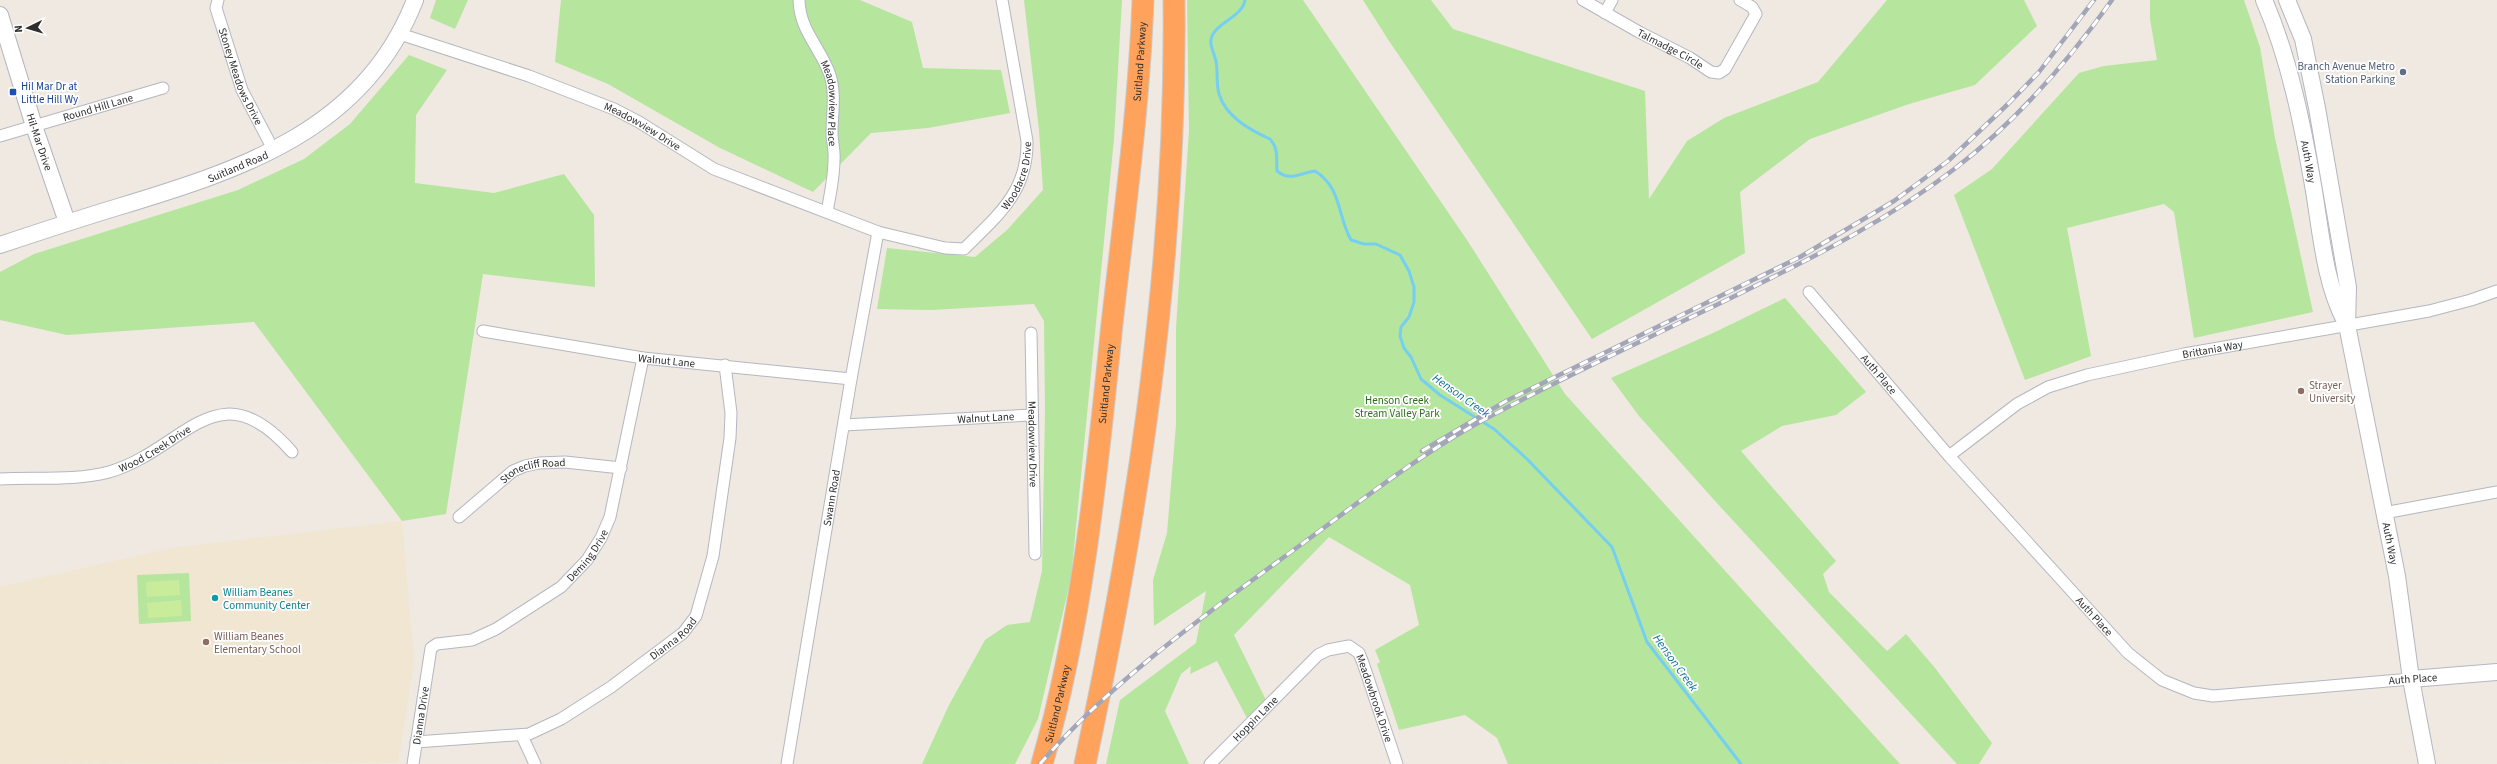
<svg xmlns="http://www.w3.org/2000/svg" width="2497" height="764" viewBox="0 0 2497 764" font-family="'Source Sans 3',sans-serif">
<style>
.education{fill:#f0e6d1}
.green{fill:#b6e59e}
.pitch{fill:#c9ec9a}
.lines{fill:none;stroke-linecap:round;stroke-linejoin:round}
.stream{stroke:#75cff0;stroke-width:3}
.street-casing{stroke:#b4b7c1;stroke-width:13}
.secondary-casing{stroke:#b4b7c1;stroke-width:18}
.highway-casing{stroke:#c9c9c9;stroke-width:23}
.street{stroke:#fff;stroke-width:11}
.secondary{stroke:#fff;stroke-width:16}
.highway{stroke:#ffa35c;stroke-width:21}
.rail-casing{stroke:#a3a6b8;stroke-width:4.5}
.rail{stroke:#fff;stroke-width:3;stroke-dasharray:9;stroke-linecap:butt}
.service-dot{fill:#5c6f8a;stroke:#fff;stroke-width:1.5}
.transit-dot{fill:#1a4fb4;stroke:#fff;stroke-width:1.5}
.education-dot{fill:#8d6e63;stroke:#fff;stroke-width:1.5}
.culture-dot{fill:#0f9aa8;stroke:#fff;stroke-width:1.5}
.labels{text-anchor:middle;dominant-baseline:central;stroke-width:3.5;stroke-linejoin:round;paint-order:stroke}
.street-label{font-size:11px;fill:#2e2e2e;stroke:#fff}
.service-label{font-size:11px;fill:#4e5e75;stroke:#fff;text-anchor:end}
.transit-label{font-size:11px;fill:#164399;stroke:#fff;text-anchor:start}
.education-label{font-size:11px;fill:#785e54;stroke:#fff;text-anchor:start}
.park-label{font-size:11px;fill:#2c6e1b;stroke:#fff}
.culture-label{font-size:11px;fill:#0d838f;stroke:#fff;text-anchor:start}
.water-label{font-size:12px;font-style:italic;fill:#0d6fa3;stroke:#fff}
</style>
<rect width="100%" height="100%" fill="#efe9e1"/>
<path class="education" d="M402,521l12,141 -16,101 -398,1v-177l172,-39z"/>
<g class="green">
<path d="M436,0h32l-13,29 -25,-11z"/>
<path d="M561,0h299l52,22 11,46 78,2 9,43 -82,15 -57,5 -58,59 -93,-44 -112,-64 -53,-22z"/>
<path d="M1024,0h98l-8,139 -43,439 -33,141 -23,45h-93l27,-59 36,-65 22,-15 23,-3 12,-51 3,-160 -1,-90 -10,-17 -103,6 -54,-1 10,-61 88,9 32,-27 36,-40 -4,-60z"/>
<path d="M1187,0h116l164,240 98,154 335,370h-392l-11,-26 -32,-23 -66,15 -22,-66 3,-2 -5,-12 44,-25 -9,-40 -81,-48 -95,98 32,65 -18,20 -31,-59 -27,13 1,-8 -10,8 -16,37 24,53h-83l14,-64 76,-57 10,-52 -52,35 -1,-46 14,-47 9,-108v-97l13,-198z"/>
<path d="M1363,0h68l22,29 192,62 4,108 38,-58 37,-23 94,-36 69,-82h137l13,26 -62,59 -66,19 -99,35 -70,53 5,61 -153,86 -203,-298z"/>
<path d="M2150,0h94l16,47 15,91 38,174 -119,26 -20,-126 -10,-8 -97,24 24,128 -66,24 -71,-185 38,-26 87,-96 25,-7 53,-6 -7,-41z"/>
<path d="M409,55l38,15 -31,45 -1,68 79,10 70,-19 30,41 1,72 -112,-13 -37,240 -44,7 -148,-199 -187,13 -67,-15v-48l34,-18 204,-64 66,-31 46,-35z"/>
<path d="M1785,298l81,94 -30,23 -54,11 -41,25 95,110 -13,13 6,18 58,59 19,-17 29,34 57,75 -13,21h-22l-241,-262 -77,-86 -28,-38 102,-45z"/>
<path d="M189,573l2,48 -52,3 -2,-49z"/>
</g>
<g class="pitch">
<path d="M179,580l1,15 -33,2 -1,-15z"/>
<path d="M181,600l1,16 -34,2 -1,-15z"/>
</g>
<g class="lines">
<path class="stream" d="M1245,0c-2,14 -20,20 -29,30 -10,11 -3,19 0,31 2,11 0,22 3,33 7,23 31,36 51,45 9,10 6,20 7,32 14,11 22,2 38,0 27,17 22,44 36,69l13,4h12l24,11 9,16 5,16v15l-5,15 -8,10 -1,9 4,12 7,9 10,22 19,16 54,34 33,30 85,88 35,95 94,122"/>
<defs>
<g id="street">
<path id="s1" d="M218,0l-2,8 26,82 32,61"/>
<path id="s2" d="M799,0c1,32 22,48 31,75 6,19 2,39 2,58 0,9 3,18 2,27 0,18 -4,35 -7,52"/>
<path id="s3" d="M1583,0l56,32 51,26 21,14 8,1 6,-4 31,-55 -4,-7 -12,-7"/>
<path d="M1605,13l7,-13"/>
<path id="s4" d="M400,34l129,42 85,33 25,13 75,47 164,63 67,16 19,1c33,-33 64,-57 63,-108l-25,-141"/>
<path id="s5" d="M0,136l163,-48"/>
<path id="s6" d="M1809,292l140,164 179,197 34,27 32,13 19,3 198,-17"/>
<path id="s7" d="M483,331l160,27 208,21"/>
<path id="s8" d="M1031,333l4,221"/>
<path id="s9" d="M844,425l188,-10"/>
<path id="s10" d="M1949,456l68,-52 31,-17 39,-12 97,-21 245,-43 42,-11 26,-9"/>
<path id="s11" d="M0,479c35,-2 75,2 109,-7 76,-22 108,-106 183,-20"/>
<path d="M2384,513l113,-21"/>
<path id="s12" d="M459,517l54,-46 12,-5 14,-3 26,-1 56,6"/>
<path d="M522,736l13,28"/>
<path id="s13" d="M416,742l113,-8 32,-15 50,-32 72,-54 13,-17 17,-60 17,-118 1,-25 -6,-48"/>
<path id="s14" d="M413,764l18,-116 6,-4 35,-4 24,-11 65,-42 26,-27 14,-22 9,-21 33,-159"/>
<path id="s15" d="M787,764l64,-385 27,-147"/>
<path id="s16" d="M1210,764l108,-109 10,-5 21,-4 10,7 4,10 34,101"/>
</g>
<g id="secondary">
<path id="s17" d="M2264,0c26,60 39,127 50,191 7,43 11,92 31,130"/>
<path id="s18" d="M2287,0l16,39 14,69 31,179 -1,38 50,251 14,103 16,85"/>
<path id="s19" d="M0,15l34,111 33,96"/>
<path d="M0,245c39,-13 78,-26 118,-38 122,-37 246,-76 297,-207"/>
<path d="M2411,679l86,-7"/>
</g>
<g id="highway">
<path id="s20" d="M1042,764c41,-144 55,-292 70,-440 12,-107 27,-216 31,-324"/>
<path d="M1085,764c54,-252 92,-506 89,-764"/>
</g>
</defs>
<use href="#street" class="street-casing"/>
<use href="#secondary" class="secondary-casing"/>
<use href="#highway" class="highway-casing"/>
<use href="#street" class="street"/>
<use href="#secondary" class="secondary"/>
<use href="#highway" class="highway"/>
<defs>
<g id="rail">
<path d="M1422,451l84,-50 294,-144 94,-56 54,-40 60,-57 31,-32 55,-72"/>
<path d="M1040,764c74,-85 165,-149 255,-215 59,-43 117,-89 181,-125 88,-48 180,-89 269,-133 73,-36 144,-72 208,-121 62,-47 114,-107 159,-170"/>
</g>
</defs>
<use href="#rail" class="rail-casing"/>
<use href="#rail" class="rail"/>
</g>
<circle class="service-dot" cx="2403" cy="72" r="4"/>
<rect class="transit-dot" x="9" y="88" width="8" height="8" rx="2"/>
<g class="education-dot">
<circle cx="2301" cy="391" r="4"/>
<circle cx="206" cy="642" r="4"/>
</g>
<circle class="culture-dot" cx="215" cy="598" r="4"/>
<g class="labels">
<g class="street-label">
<text stroke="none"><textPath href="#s3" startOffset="100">Talmadge Circle</textPath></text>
<text stroke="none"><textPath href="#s20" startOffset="710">Suitland Parkway</textPath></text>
<text stroke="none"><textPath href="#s1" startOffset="81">Stoney Meadows Drive</textPath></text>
<text stroke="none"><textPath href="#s2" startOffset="110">Meadowview Place</textPath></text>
<text stroke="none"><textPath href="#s5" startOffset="102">Round Hill Lane</textPath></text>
<text stroke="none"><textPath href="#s4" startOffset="260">Meadowview Drive</textPath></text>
<text stroke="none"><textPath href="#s19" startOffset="133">Hil-Mar Drive</textPath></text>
<text stroke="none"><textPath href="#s17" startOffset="168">Auth Way</textPath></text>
<text transform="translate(238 167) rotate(-23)">Suitland Road</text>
<text stroke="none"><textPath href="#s4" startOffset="700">Woodacre Drive</textPath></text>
<text stroke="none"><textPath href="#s10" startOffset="290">Brittania Way</textPath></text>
<text stroke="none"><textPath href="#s7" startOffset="186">Walnut Lane</textPath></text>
<text stroke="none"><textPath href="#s6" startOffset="108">Auth Place</textPath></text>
<text stroke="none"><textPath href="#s20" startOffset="386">Suitland Parkway</textPath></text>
<text stroke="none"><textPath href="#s9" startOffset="142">Walnut Lane</textPath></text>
<text stroke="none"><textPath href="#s8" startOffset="111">Meadowview Drive</textPath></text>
<text stroke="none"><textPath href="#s11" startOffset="161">Wood Creek Drive</textPath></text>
<text stroke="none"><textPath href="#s12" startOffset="90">Stonecliff Road</textPath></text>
<text stroke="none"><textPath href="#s15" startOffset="270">Swann Road</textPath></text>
<text stroke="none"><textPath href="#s18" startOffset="555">Auth Way</textPath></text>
<text stroke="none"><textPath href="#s14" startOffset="305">Deming Drive</textPath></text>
<text stroke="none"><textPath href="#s6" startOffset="432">Auth Place</textPath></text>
<text stroke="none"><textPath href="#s13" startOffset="287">Dianna Road</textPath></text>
<text transform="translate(2413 679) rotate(-4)">Auth Place</text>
<text stroke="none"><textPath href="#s16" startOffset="246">Meadowbrook Drive</textPath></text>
<text stroke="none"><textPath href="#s20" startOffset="62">Suitland Parkway</textPath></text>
<text stroke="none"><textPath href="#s14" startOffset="49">Dianna Drive</textPath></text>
<text stroke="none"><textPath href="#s16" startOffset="64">Hoppin Lane</textPath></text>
</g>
<g class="service-label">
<text x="2395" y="66">Branch Avenue Metro<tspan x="2395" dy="13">Station Parking</tspan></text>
</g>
<g class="transit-label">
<text x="21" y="86">Hil Mar Dr at<tspan x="21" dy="13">Little Hill Wy</tspan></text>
</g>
<g class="education-label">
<text x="2309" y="385">Strayer<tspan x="2309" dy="13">University</tspan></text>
<text x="214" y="636">William Beanes<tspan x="214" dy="13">Elementary School</tspan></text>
</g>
<g class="park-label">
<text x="1397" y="400">Henson Creek<tspan x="1397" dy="13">Stream Valley Park</tspan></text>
</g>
<g class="culture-label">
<text x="223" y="592">William Beanes<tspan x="223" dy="13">Community Center</tspan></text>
</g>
<g class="water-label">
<text transform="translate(1461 396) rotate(35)">Henson Creek</text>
<text transform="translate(1675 663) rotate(54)">Henson Creek</text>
</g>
</g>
<g transform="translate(28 28) rotate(265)" stroke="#ffffff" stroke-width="3" paint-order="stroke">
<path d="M0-3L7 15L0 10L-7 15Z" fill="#2e2e2e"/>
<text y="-6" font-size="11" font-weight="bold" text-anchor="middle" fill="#2e2e2e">N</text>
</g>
</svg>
